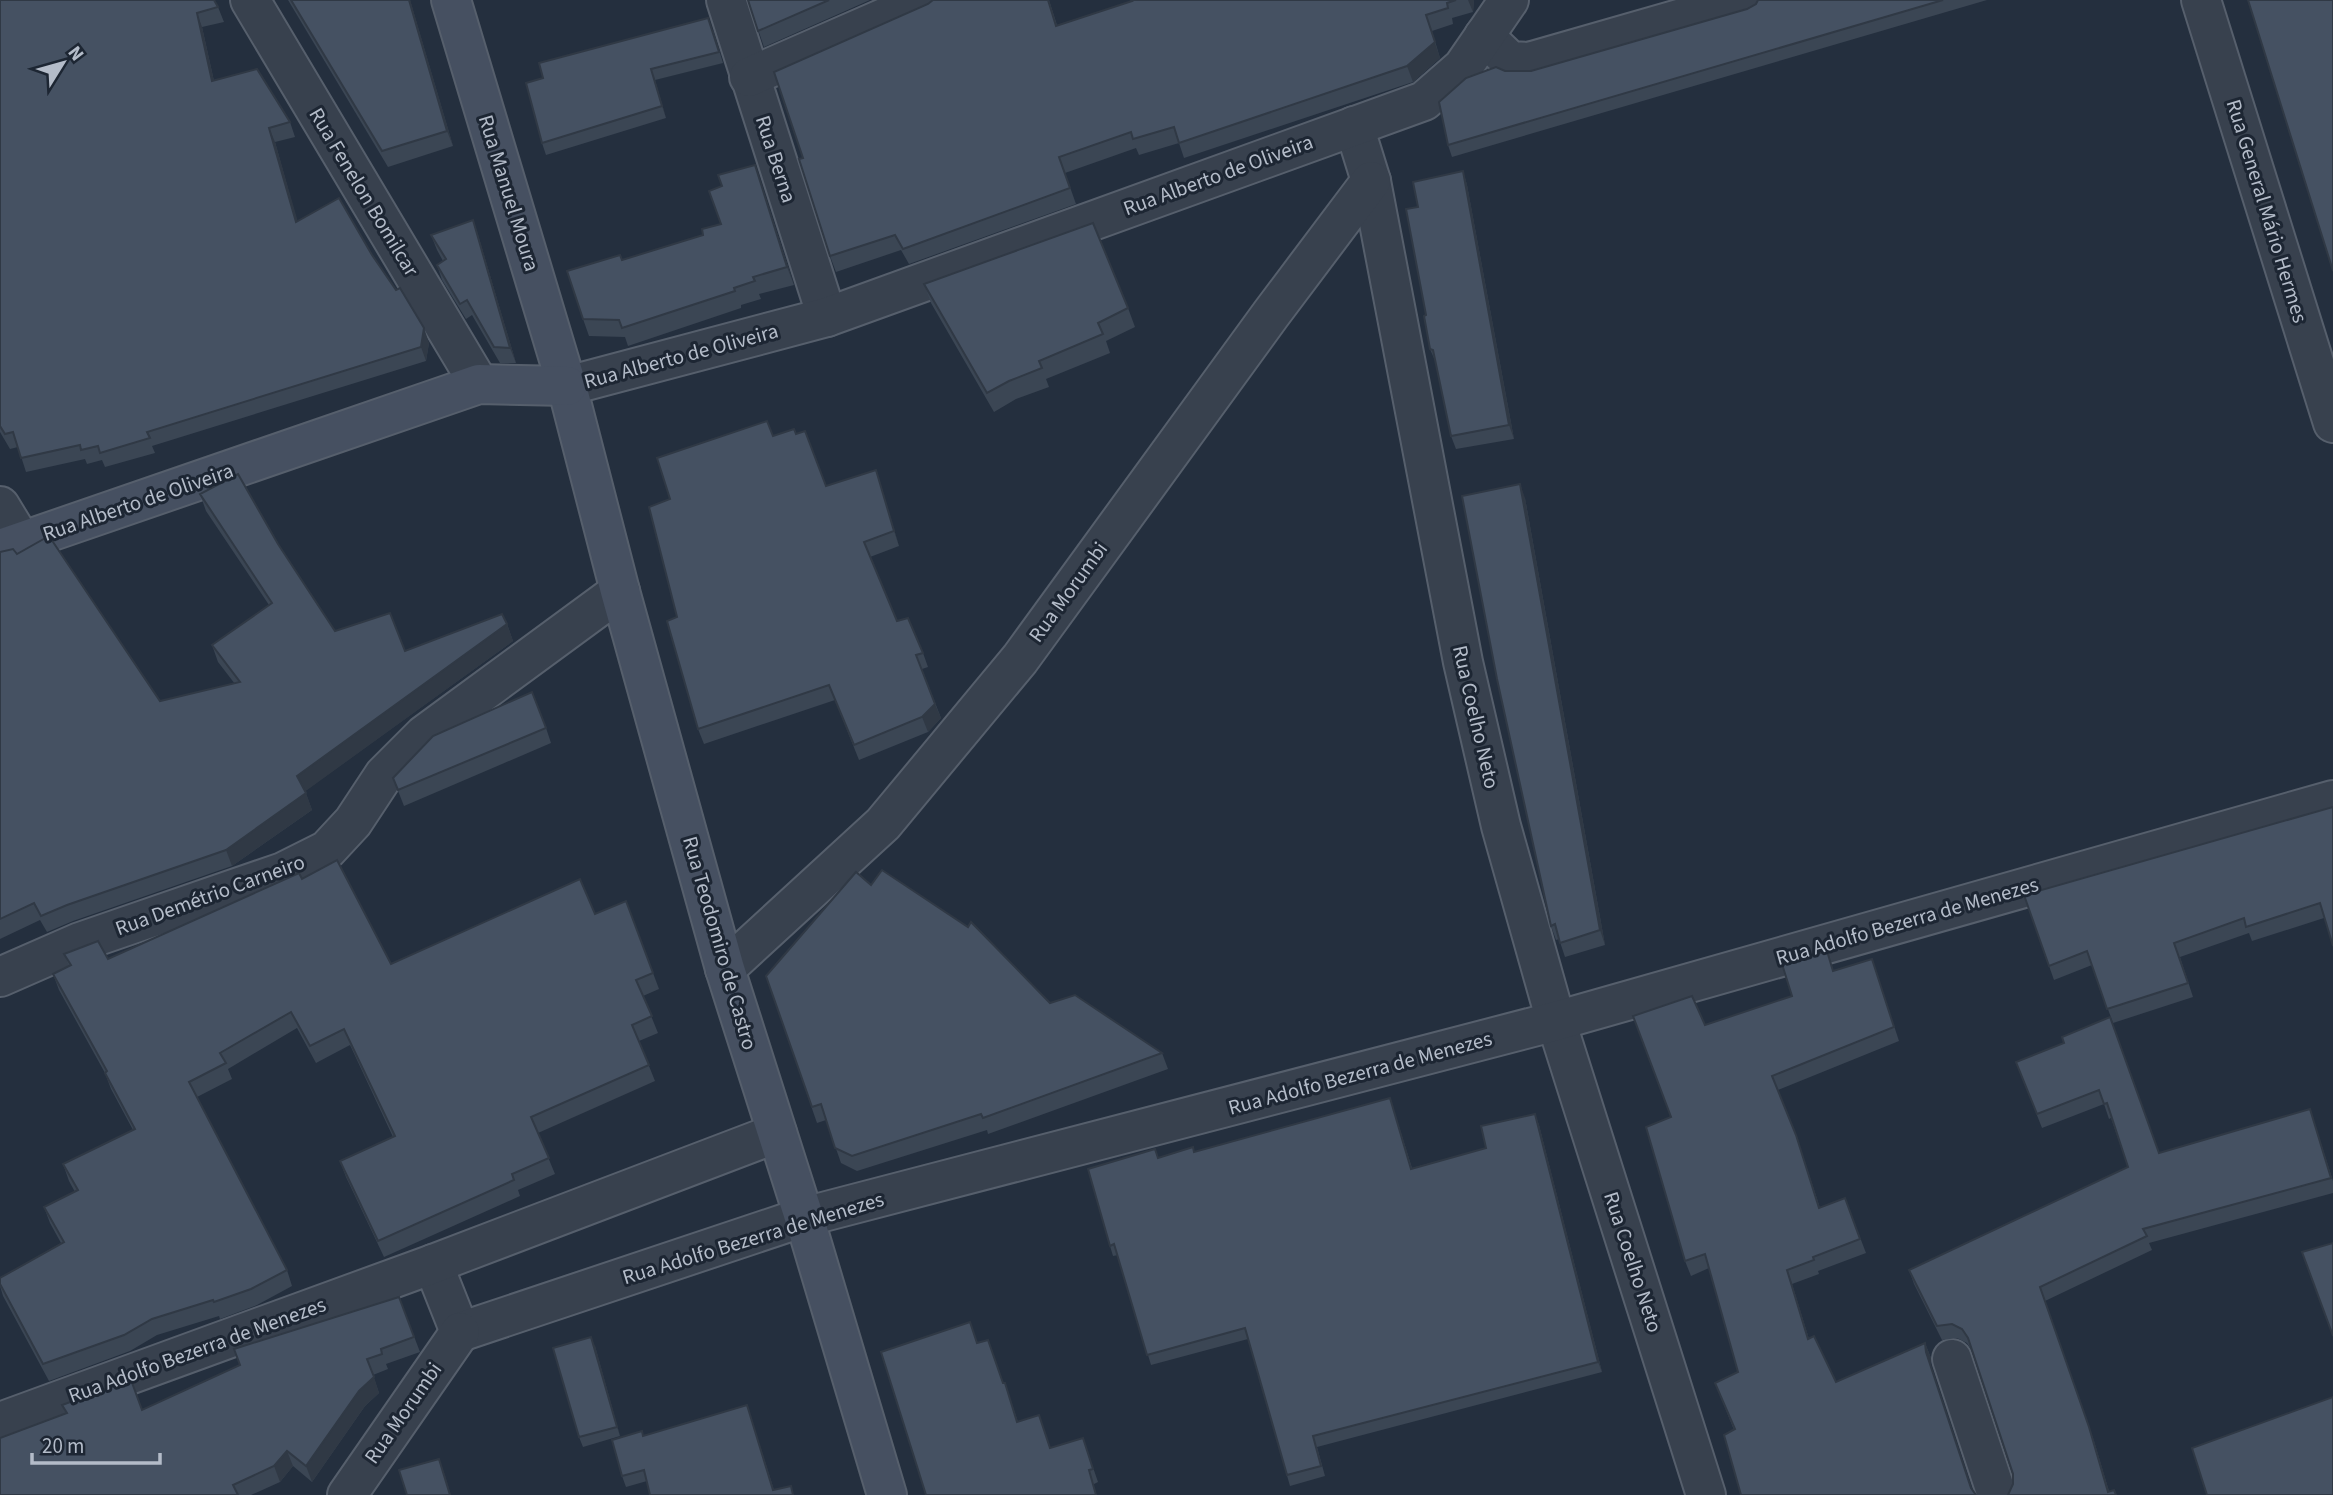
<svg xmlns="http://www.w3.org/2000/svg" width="2333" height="1495" viewBox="0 0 2333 1495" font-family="'Source Sans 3',sans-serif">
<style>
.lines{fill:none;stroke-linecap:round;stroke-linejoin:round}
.street-casing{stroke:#565f6c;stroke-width:42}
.secondary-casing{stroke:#565f6c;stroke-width:42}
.street{stroke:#38414e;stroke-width:38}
.secondary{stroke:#465061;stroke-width:38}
.wall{fill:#3b4654}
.shaded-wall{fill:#303945}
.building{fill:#455162;stroke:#303945;stroke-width:2}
.labels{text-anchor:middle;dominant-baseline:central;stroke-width:6;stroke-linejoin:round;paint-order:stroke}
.street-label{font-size:21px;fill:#b4bcc9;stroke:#1d2633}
</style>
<rect width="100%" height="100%" fill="#242f3e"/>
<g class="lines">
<defs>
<g id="street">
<path d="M250,0l229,384"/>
<path d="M726,0l101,317"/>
<path d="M2201,0l132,423"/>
<path d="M1484,36l26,25 19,1 216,-62"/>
<path d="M749,77l176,-77"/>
<path d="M1354,126l17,55 92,481 38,164 55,195 150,474"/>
<path d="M567,386l260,-69 597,-216 39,-34 46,-67"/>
<path d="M0,506l22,36"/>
<path d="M725,969l158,-145 137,-165 251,-345 100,-133"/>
<path d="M0,977l80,-35 203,-70 44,-22 26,-28 31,-47 40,-40 196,-144"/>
<path d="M433,1264l27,68"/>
<path d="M460,1332l344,-115 752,-196 777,-221"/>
<path d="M1952,1359l45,136"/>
<path d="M0,1422l433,-158 344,-131"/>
<path d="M347,1495l113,-163"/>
</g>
<g id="secondary">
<path d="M451,0l116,386 53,205 105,378 79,248 83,278"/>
<path d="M0,549l479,-165 88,2"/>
</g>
</defs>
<use href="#street" class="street-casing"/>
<use href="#secondary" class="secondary-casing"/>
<use href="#street" class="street"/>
<use href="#secondary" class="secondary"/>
</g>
<g class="wall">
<path d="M0,0l218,7 6,15 -22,5 12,54 76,41 5,15 -20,5 22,79 75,34 57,88 -3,18 -274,85 3,7 -50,14 -3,-7 -15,4 -2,-5 -59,13 -8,-25 -8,2 -10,-17z"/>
<path d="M288,0h122l43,146 -65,21z"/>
<path d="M748,0h122l-106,47z"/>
<path d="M933,0h116l8,25 75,-24 -1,-1h343l-1,12 -21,6 1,6 -21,7 8,27 -27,24 -229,76 -5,-15 -40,12 -3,-7 -71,25 11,31 -167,60 -8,-14 -65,22 -6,-16 -27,-98 125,-154z"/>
<path d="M1758,0h229l-535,157 -4,-12 57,-74h26l216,-62 9,-5z"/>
<path d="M713,30l10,33 -68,17 11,38 -120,37 -4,-12 -16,-60z"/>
<path d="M755,165l39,120 -35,9 2,5 -20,6v3l-113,38 -3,-9 -36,-1 -6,-17 39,-59 81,-25 18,-11 1,-38z"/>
<path d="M1463,171l4,14 47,254 -58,10 -5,-13 -15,-73 -6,-14 -12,-142z"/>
<path d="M473,220l5,15 38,128h-16l-28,-48 -6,4 -24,-39 -5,-15 6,-4 -6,-11 -6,-15z"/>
<path d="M924,284l204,24 7,19 -29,14 4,12 -64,26 3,8 -33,12 -22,13 -63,-109z"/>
<path d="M796,434l30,52 50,-16 23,76 -29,11 27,64 26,32 5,14 -6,2 19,49 -13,14 -69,28 -24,-60 -131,44 -6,-15 -21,-112 -7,-118 103,-63z"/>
<path d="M200,494l78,50 57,87 70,20 102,-27 6,17 -208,150 7,19 -80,56 -159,55 -26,11 -7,-12 -40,19v-387l17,2 143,147 75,-17 -17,-22 -6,-17 57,-40 -63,-94z"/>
<path d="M1525,498l80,447 -40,12 -6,-18 -3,1 -5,-14z"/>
<path d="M546,728l5,15 -147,63 -11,-28z"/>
<path d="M2333,807l-9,111 -72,23 -3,-8 -69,24 13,40 -80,26 -21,-58 -38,15 -30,-85z"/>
<path d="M302,879l89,85 204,-50 58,59 6,16 -16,7 15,37 -19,8 16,40 -117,52 17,41 -37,16 2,6 -136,61 -38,-80 -6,-16 53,-24 -43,-92 -34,18 -19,-35 -69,41 4,10 -35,18 90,173 5,16 -35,19 -37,14 -1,-3 -62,19 -27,16 -81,30 -46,-85 -3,-10v-8l61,-35 -11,-20 -6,-16 31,-15 -6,-11 -6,-17 70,-34 -22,-41 -6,-16 -46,-83 -6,-16 16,-8 -5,-12 44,5z"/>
<path d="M871,885l179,118 112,50 6,16 -180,65 -1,-4 -130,41 -16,-8 -15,-43 -9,3 -51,-147z"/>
<path d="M1872,959l27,82 -121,49 23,60 19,58 25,-10 21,55 -48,18 1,3 -27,10 17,55 27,43 89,-39 6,15v8l41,123 -238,-59 -19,-47 23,-11 -29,-104 -18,8 -6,-15 -14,-144 34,-92 87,-29 42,-25z"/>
<path d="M2064,1043l95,110 151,-44 23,72v12l-184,50 3,7 -107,51 49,140 15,50 -96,-7v-10l-41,-123 -5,-8 -10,-5 -15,2 -28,-56 -5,-14 219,-103 -17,-49 -2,1 -5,-15 -62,24 -26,-66z"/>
<path d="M1390,1098l22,70 74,-20 49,-34 4,11 63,247 -285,75 8,29 -35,10 -42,-147 -97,26 -33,-110 -5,1 -3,-10 85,-94z"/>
<path d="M399,1297l21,55 -34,12 2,5 -15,6 6,18 -14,13 -53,76 -19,-16 -13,16 -29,13h-251l66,-81 -4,-9 80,5 98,-44 -6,-17z"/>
<path d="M978,1343l25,40h2l13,39 32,26 33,-10 15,44 -4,2 -168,11z"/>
<path d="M595,1346l25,90 -37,11 -4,-10z"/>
<path d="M747,1405l27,85 -127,-9 -21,6 -4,-11 21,-40z"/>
</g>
<g class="shaded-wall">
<path d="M409,0h1l43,146 -6,-15z"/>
<path d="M1468,0h6l-1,12z"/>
<path d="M197,13l5,14 15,68 -5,-14z"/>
<path d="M1426,15l14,43 -27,24 -6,-16z"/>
<path d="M651,69l4,11 11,38 -4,-12z"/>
<path d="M269,128l6,14 27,94 -6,-14z"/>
<path d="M755,165l6,18 33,102 -7,-18z"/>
<path d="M1463,171l4,14 47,254 -5,-14z"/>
<path d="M473,220l5,15 38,128 -6,-15z"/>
<path d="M424,328l5,15 -3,18 -5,-14z"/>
<path d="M876,470l5,15 18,61 -5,-15z"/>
<path d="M1520,484l5,14 80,447 -5,-15z"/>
<path d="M507,624l6,17 -210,152 -6,-17z"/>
<path d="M935,704l6,14 -13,14 -6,-15z"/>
<path d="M306,793l6,17 -80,56 -6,-16z"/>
<path d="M1535,1114l4,11 63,247 -4,-10z"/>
<path d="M1787,1270l5,14 21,69 -5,-14z"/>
<path d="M2045,1301l49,140 16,54z"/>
<path d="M591,1337l4,9 25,90 -3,-9z"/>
<path d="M1925,1343l6,15v8l-5,-14z"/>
<path d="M374,1377l5,16 -14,13 -53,76 -6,-16 53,-75z"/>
<path d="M287,1451l6,15 -13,16 -6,-16z"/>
<path d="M439,1459l6,16 6,20h-1z"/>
</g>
<g class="building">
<path d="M0,0h214l4,7 -21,6 15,68 45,-12 33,53 -21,6 27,94 43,-24 33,57 24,35 4,-2 24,40 -3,19 -274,85 3,6 -50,15 -2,-7 -17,4 -1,-5 -59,13 -8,-26 -8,2 -5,-8z"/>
<path d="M291,0h118l38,131 -65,20z"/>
<path d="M748,0h81l-71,31z"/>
<path d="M933,0h115l8,26 76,-25 -1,-1h325l-9,3 1,5 -22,7 9,27 -28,24 -228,77 -5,-16 -41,12 -2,-7 -72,25 11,31 -167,61 -8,-14 -65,21 -31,-97 4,-1 -29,-86 154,-68z"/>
<path d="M1758,0h185l-495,145 -9,-43 27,-24 30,-11 9,4h26l216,-62 9,-5z"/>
<path d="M2248,0h85v271z"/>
<path d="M708,18l11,34 -68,17 11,37 -120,37 -16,-60 17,-5 -4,-15z"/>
<path d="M755,165l32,102 -34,10 2,4 -21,7 1,3 -113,37 -3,-8 -36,-1 -16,-48 53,-16 2,5 81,-25 -1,-6 19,-5 -12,-33 13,-5 -4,-11z"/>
<path d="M1463,171l46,254 -58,11 -18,-86 -3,-1 -6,-33 2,-1 -20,-106 12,-2 -5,-25z"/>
<path d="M473,220l37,128 -16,-1 -27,-47 -7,4 -23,-39 9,-6 -15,-24z"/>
<path d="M1093,223l35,85 -30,15 5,11 -64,27 3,7 -33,13 -22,12 -63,-109z"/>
<path d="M767,421l6,15 21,-7 2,5 9,-3 21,55 50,-16 18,61 -30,11 33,79 11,-3 15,35 -7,2 19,49 -13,13 -68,28 -25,-60 -131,44 -31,-108 10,-4 -28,-110 21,-8 -13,-41z"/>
<path d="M238,474l40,70 57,87 55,-18 15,38 97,-37 5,10 -210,152 9,17 -80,57 -159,55 -26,11 -7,-13 -34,16v-367l13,-3 4,5 32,-18 111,165 80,-19 -28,-37 60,-42 -72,-109z"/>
<path d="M1520,484l80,446 -40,13 -5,-19 -4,2 -54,-247 -35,-183z"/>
<path d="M532,692l14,36 -148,62 -5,-12 40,-42z"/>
<path d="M2333,807v139l-13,-43 -74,24 -2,-9 -70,25 14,40 -81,26 -20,-58 -38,15 -25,-71z"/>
<path d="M337,860l54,104 189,-85 15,35 31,-13 27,72 -17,7 16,36 -20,9 17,40 -118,52 18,41 -37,16 2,6 -136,61 -38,-80 55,-25 -51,-107 -34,17 -19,-34 -71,41 6,10 -37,19 98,188 -36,19 -37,13 -1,-2 -61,19 -28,16 -81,29 -43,-80v-6l64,-36 -20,-35 34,-17 -15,-26 72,-35 -30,-56 2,-2 -54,-97 18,-9 -7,-11 34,-13 10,18 191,-86 3,6z"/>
<path d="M882,870l86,57 3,-5 79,81 25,-8 87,58 -179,65 -2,-4 -129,42 -17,-8 -14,-44 -9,3 -46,-131 90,-104 15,13z"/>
<path d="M1827,951l6,20 39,-12 22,68 -122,49 24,59 23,73 26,-10 15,41 -47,18 1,3 -27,10 21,69 6,-3 22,46 89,-39 1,9 45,136 5,7h-235l-17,-60 11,-6 -20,-46 23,-11 -33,-118 -20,7 -39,-134 25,-10 -38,-101 59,-20 13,29 87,-29 -10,-32z"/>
<path d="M2110,1017l49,136 151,-44 21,69 -188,51 4,7 -107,51 49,140 19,65 6,-2 2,5h-108l5,-11v-10l-45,-136 -6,-9 -10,-5 -15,2 -28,-56 219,-103 -21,-64 -3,1 -5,-14 -62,24 -21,-52 48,-19 -2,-6z"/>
<path d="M1390,1098l21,71 75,-21 -5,-22 54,-12 63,248 -285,74 8,30 -34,9 -42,-147 -98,27 -33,-111 -4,2 -22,-77 67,-20 3,9 35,-11 1,5z"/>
<path d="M2333,1243v93l-31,-84z"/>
<path d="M399,1297l15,40 -33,12 1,5 -15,5 7,18 -15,14 -53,75 -19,-15 -13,15 -41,19 5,10h-238v-57l67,-25 -5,-8 69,-25 11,30 98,-45 -6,-16z"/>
<path d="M970,1322l7,21 11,-3 15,43h2l12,39 22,-7 11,33 33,-10 10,31 -4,1 7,25h-170l-45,-143z"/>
<path d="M591,1337l26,90 -38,10 -26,-89z"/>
<path d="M2333,1397v98h-126l-15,-47z"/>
<path d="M747,1405l26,85 18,-4 2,9h-143l-6,-25 -22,6 -10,-36 30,-9 1,5z"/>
<path d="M439,1459l11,36h-43l-8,-25z"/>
</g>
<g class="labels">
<g class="street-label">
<text transform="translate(776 159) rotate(72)">Rua Berna</text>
<text transform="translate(1218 175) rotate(-20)">Rua Alberto de Oliveira</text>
<text transform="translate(364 192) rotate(59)">Rua Fenelon Bomilcar</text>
<text transform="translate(509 193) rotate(73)">Rua Manuel Moura</text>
<text transform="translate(2267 211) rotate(73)">Rua General Mário Hermes</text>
<text transform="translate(681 356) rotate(-15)">Rua Alberto de Oliveira</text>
<text transform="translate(138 502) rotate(-19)">Rua Alberto de Oliveira</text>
<text transform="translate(1068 592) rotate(-54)">Rua Morumbi</text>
<text transform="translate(1476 717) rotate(77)">Rua Coelho Neto</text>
<text transform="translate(210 895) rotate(-20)">Rua Demétrio Carneiro</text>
<text transform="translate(1907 921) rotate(-16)">Rua Adolfo Bezerra de Menezes</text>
<text transform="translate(720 943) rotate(74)">Rua Teodomiro de Castro</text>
<text transform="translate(1360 1073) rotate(-15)">Rua Adolfo Bezerra de Menezes</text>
<text transform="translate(753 1238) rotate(-17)">Rua Adolfo Bezerra de Menezes</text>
<text transform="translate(1633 1262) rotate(72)">Rua Coelho Neto</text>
<text transform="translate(197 1350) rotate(-20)">Rua Adolfo Bezerra de Menezes</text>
<text transform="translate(403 1413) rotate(-55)">Rua Morumbi</text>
</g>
</g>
<g transform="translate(63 63) rotate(53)" stroke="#1d2633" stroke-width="5" paint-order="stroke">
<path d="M0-5L12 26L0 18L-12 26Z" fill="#b4bcc9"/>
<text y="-10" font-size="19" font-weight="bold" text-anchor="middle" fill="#b4bcc9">N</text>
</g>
<path d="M32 1453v10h128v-10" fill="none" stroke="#b4bcc9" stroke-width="3.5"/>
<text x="42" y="1453" font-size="21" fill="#b4bcc9" stroke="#1d2633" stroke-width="5" paint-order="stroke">20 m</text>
</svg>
